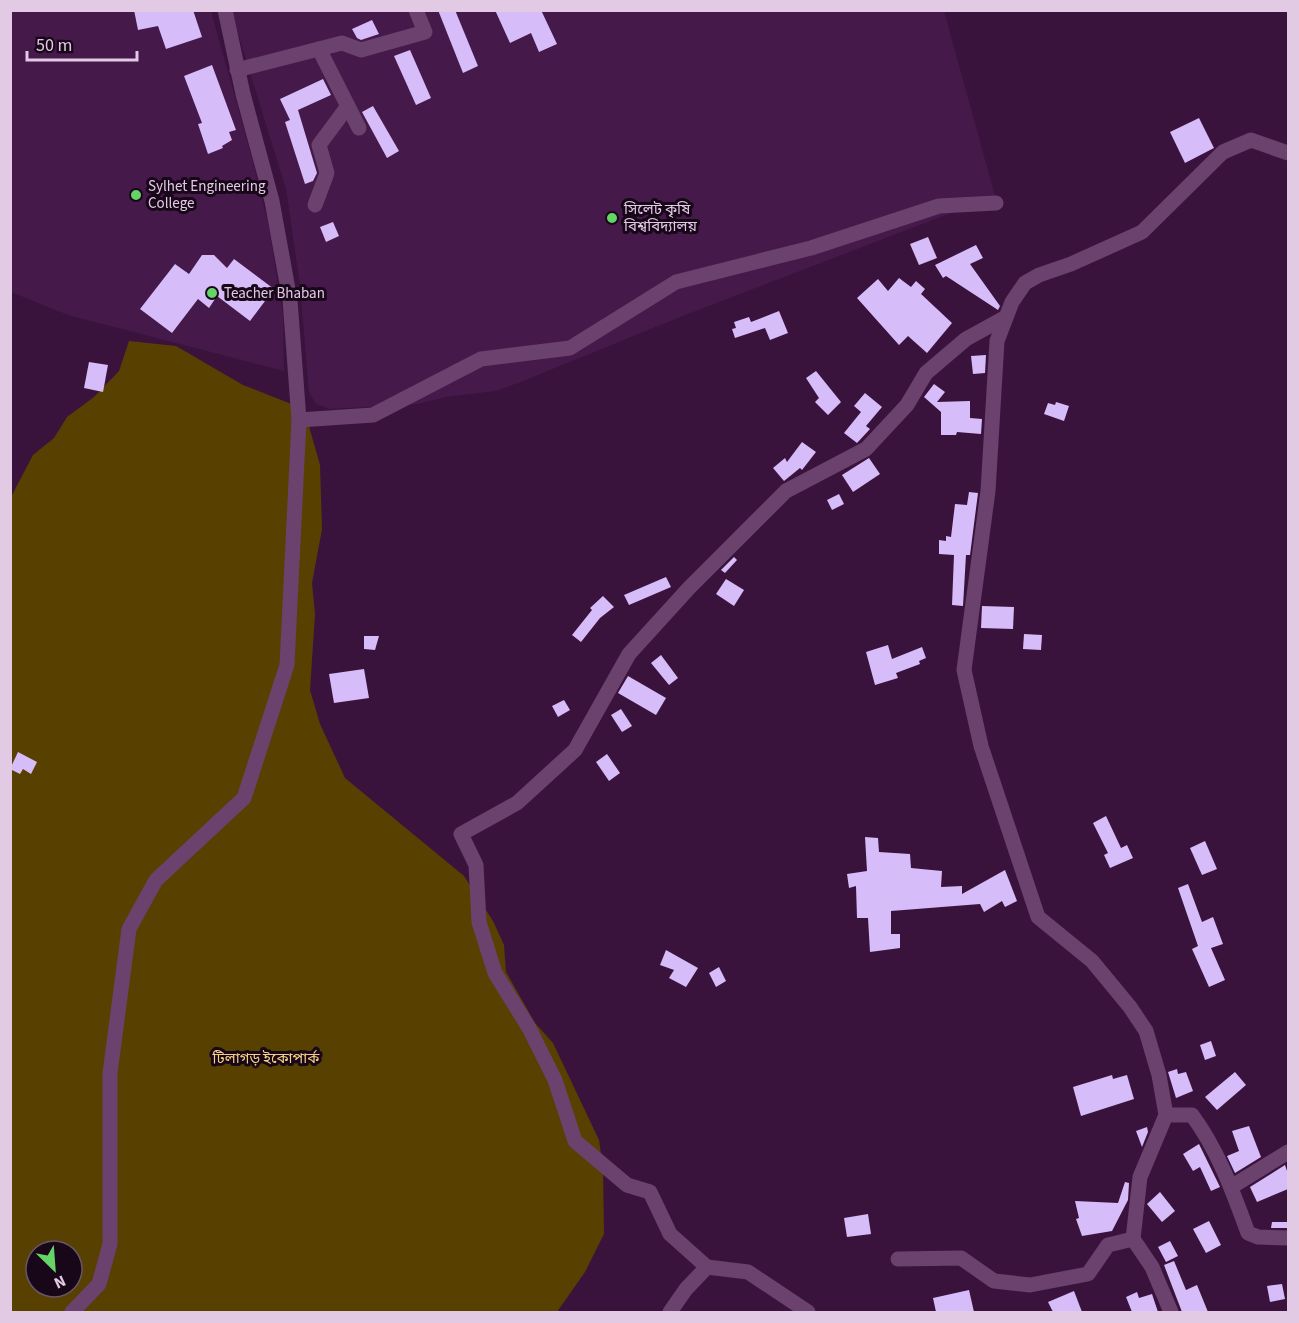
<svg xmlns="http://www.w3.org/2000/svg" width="1299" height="1323" viewBox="0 0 1299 1323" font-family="'Source Sans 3','Noto Sans Bengali',sans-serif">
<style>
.built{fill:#45194a}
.green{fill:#584001;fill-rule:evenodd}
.building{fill:#d6bcf8}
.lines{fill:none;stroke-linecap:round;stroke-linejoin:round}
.minor{stroke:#6b416e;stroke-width:15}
.poi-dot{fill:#65d467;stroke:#180719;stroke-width:2}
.labels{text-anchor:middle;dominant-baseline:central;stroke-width:6;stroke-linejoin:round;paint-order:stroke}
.poi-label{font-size:15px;fill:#e2cae4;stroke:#180719;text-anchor:start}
.park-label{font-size:15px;fill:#f6d083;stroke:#180719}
</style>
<rect width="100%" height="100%" fill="#3a133d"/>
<g class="built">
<path d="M10,11h201l42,151 16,66 14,87 1,56 -216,-56 -57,-23z"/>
<path d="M231,11h713l51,185 -315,121 -162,66 -23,8 -49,6 -28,7 -88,5 -14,-5 -7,-12 -9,-107 -14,-96z"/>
</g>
<path class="green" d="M129,341l47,5 67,39 61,24 16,56 2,64 -10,54 3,31 -5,76 10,34 25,54 119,98 29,45 11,24 2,27 29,51 18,20 46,97 4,29 1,65 -19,38 -28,40h-546v-815l22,-42 21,-17 13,-21 27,-20 25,-26zM36,1251h36v36h-36z"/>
<g class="building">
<path d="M134,10h59l9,27 -36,12 -8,-23 -20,4z"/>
<path d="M438,10h17l23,56 -15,7z"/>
<path d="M495,10h46l16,34 -18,8 -8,-19 -21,10z"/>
<path d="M372,20l7,14 -18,6 -4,-2 -5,-9z"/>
<path d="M410,50l21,48 -15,7 -22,-49z"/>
<path d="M212,65l24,65 -7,2 3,8 -10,6 1,2 -15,6 -10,-30 4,-1 -18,-47z"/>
<path d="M323,79l8,16 -33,15 19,63 -4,8 -8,3 -20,-62 5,-2 -10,-21z"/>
<path d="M373,106l26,45 -12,7 -25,-46z"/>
<path d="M1199,118l15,30 -29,15 -15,-31z"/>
<path d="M333,222l6,14 -13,6 -6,-15z"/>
<path d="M928,237l9,21 -18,7 -9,-21z"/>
<path d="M976,245l7,13 -13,6 30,42 -2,4 -52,-34 -3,2 -8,-13z"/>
<path d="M202,255h12l13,13 7,-9 40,30 -24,32 -33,-25 -8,12 -11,-9 -26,34 -32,-24 35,-45 14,10z"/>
<path d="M899,278l12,9 5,-6 9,8 -4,5 31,29 -25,30 -19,-17 -9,9 -42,-47 21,-19 10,12z"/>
<path d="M779,311l9,22 -18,7 -5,-12 -30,10 -3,-9 4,-1 -2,-6 15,-5 2,5z"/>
<path d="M986,355l-1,18 -12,1 -2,-18z"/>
<path d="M89,362l19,3 -5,27 -19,-4z"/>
<path d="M816,371l25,31 -13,13 -13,-13 4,-4 -13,-20z"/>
<path d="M934,384l11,8 -8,10 33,-1v17l12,1 -1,15 -24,-2 -1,3h-15v-23l-17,-15z"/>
<path d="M865,393l17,14 -16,19 4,3 -13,14 -13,-10 17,-21 -7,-6z"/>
<path d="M1056,402l13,4 -5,15 -20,-7 4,-11 7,2z"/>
<path d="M802,442l14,10 -14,18 -2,-2 -16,13 -11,-13 12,-10 2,4z"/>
<path d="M869,458l11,16 -27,18 -11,-17z"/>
<path d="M969,492l9,1 -8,62h-4l-3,51 -11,-1 2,-50 -15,-1v-14l7,1v-5l5,1 4,-33 12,1z"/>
<path d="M839,494l5,10 -12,6 -5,-10z"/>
<path d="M734,557l3,3 -12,13 -4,-3z"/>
<path d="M666,577l5,10 -42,18 -5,-10z"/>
<path d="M726,579l18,11 -10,16 -18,-12z"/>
<path d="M603,596l11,11 -14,11 -19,24 -9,-7 20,-25 -2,-2z"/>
<path d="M982,606l32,1 -1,22 -32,-1z"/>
<path d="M1024,634l18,1 -1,15 -18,-1z"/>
<path d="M364,636h15l-4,14 -11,-1z"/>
<path d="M888,645l4,14 30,-12 4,11 -7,3 1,3 -24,9 2,5 -23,7 -9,-33z"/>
<path d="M661,655l17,23 -9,7 -18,-22z"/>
<path d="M364,669l5,29 -35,5 -5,-29z"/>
<path d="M628,676l38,22 -10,17 -38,-22z"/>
<path d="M564,700l6,10 -12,7 -6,-11z"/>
<path d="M621,709l11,17 -10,6 -11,-17z"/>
<path d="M18,752l19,10 -6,12 -8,-5 -3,5 -10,-5z"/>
<path d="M607,754l13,19 -11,8 -13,-19z"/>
<path d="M1106,816l15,32 6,-3 6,13 -23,10 -6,-13 4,-2 -15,-30z"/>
<path d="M865,837l13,1 1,14 31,2 1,14 31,3 -1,16 21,-1v8l43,-24 12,31 -12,6 -3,-6 -18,11 -4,-8 -89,7v23h9v14l-30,4 -2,-34h-11l-1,-32 -7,2 -2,-14 20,-3z"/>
<path d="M1205,841l12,28 -15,6 -12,-27z"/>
<path d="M1188,884l14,38 11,-5 10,27 -12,4 14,32 -16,7 -17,-38 6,-3 -20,-58z"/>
<path d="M666,950l32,18 -12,19 -17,-9 5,-8 -14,-5z"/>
<path d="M719,967l7,14 -10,6 -7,-14z"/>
<path d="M1211,1041l5,15 -11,4 -5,-15z"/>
<path d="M1177,1069l1,5 8,-2 7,19 -17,7 -8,-26z"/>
<path d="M1235,1072l11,13 -29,25 -12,-13z"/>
<path d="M1112,1075l1,4 14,-4 7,24 -53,17 -8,-29z"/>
<path d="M1249,1126l12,31 -26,16 -8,-17 12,-5 -7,-20z"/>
<path d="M1147,1127l1,5 -6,15 -6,-16z"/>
<path d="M1199,1144l21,43 -9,4 -11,-24 -7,4 -10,-17z"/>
<path d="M1285,1165l3,9v15l-31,13 -7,-15z"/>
<path d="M1125,1182l4,1 -1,17 -16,31 -30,5 -6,-17 3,-1 -4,-17 43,2z"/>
<path d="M1160,1192l15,19 -13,11 -15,-18z"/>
<path d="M868,1214l3,20 -24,3 -3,-19z"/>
<path d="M1209,1221l12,24 -15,8 -13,-24z"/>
<path d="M1272,1222h15v6h-16z"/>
<path d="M1170,1241l8,15 -12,6 -8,-15z"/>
<path d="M1174,1261l12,29 11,-5 11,27h-26l-18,-47z"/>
<path d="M1282,1284l3,15 -15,3 -3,-16z"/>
<path d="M969,1290l5,22h-38l-3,-14z"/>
<path d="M1074,1291l8,21h-29l-5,-10z"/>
<path d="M1137,1292l2,6 13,-4 6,18h-26l-6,-15z"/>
</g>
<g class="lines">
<g class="minor">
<path d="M319,49l40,79"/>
<path d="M237,70l105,-27 19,7 64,-18 -9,-22"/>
<path d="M315,205l12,-32 -8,-28 29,-39"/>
<path d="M299,420l74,-5 108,-56 89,-11 106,-66 135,-34 128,-42 57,-3"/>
<path d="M1166,1115h26c26,35 41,77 56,118l10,4 30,1"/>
<path d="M1231,1187l57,-35"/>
<path d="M898,1259l63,-1 33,23 36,4 58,-11 20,-29 25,-6"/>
<path d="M707,1267l41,5 60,40"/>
<path d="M72,1312l27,-28 11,-40v-171l19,-144 27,-49 88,-82 43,-133 12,-245 -9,-120 -18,-99 -29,-107 -18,-84"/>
<path d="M670,1312l16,-23 21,-22 -37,-33 -20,-42 -23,-7 -52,-44 -20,-61 -26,-52 -34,-55 -16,-51 -3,-57 -15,-31 56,-31 58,-53 54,-96 60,-66 97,-97 80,-42 41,-44 19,-32 40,-34 40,-22"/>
<path d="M1171,1312l-19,-45 -19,-28 7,-62 26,-62 -7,-40 -13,-44 -16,-24 -38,-46 -54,-44 -57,-171 -17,-76 24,-179 9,-150 15,-39 13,-19 14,-8 32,-11 71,-32 81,-80 28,-12 37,13"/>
</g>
</g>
<g class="poi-dot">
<circle cx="136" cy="195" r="6"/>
<circle cx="612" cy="218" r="6"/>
<circle cx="212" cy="293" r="6"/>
</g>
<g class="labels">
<g class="poi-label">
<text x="148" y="186">Sylhet Engineering<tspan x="148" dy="17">College</tspan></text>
<text x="624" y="209">সিলেট কৃষি<tspan x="624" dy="17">বিশ্ববিদ্যালয়</tspan></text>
<text x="224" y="293">Teacher Bhaban</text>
</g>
<g class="park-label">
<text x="266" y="1058">টিলাগড় ইকোপার্ক</text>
</g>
</g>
<rect width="1299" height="1323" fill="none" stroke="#e2cae4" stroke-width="24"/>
<g transform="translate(54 1269) rotate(155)"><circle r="28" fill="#180719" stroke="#69556a" stroke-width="1.5"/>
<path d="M0-4.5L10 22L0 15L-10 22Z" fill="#65d467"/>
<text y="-9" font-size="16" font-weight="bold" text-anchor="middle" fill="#e2cae4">N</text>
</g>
<path d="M27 51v9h110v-9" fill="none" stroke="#e2cae4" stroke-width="3"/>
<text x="36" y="51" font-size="18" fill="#e2cae4" stroke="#180719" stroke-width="4.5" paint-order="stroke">50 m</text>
</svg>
